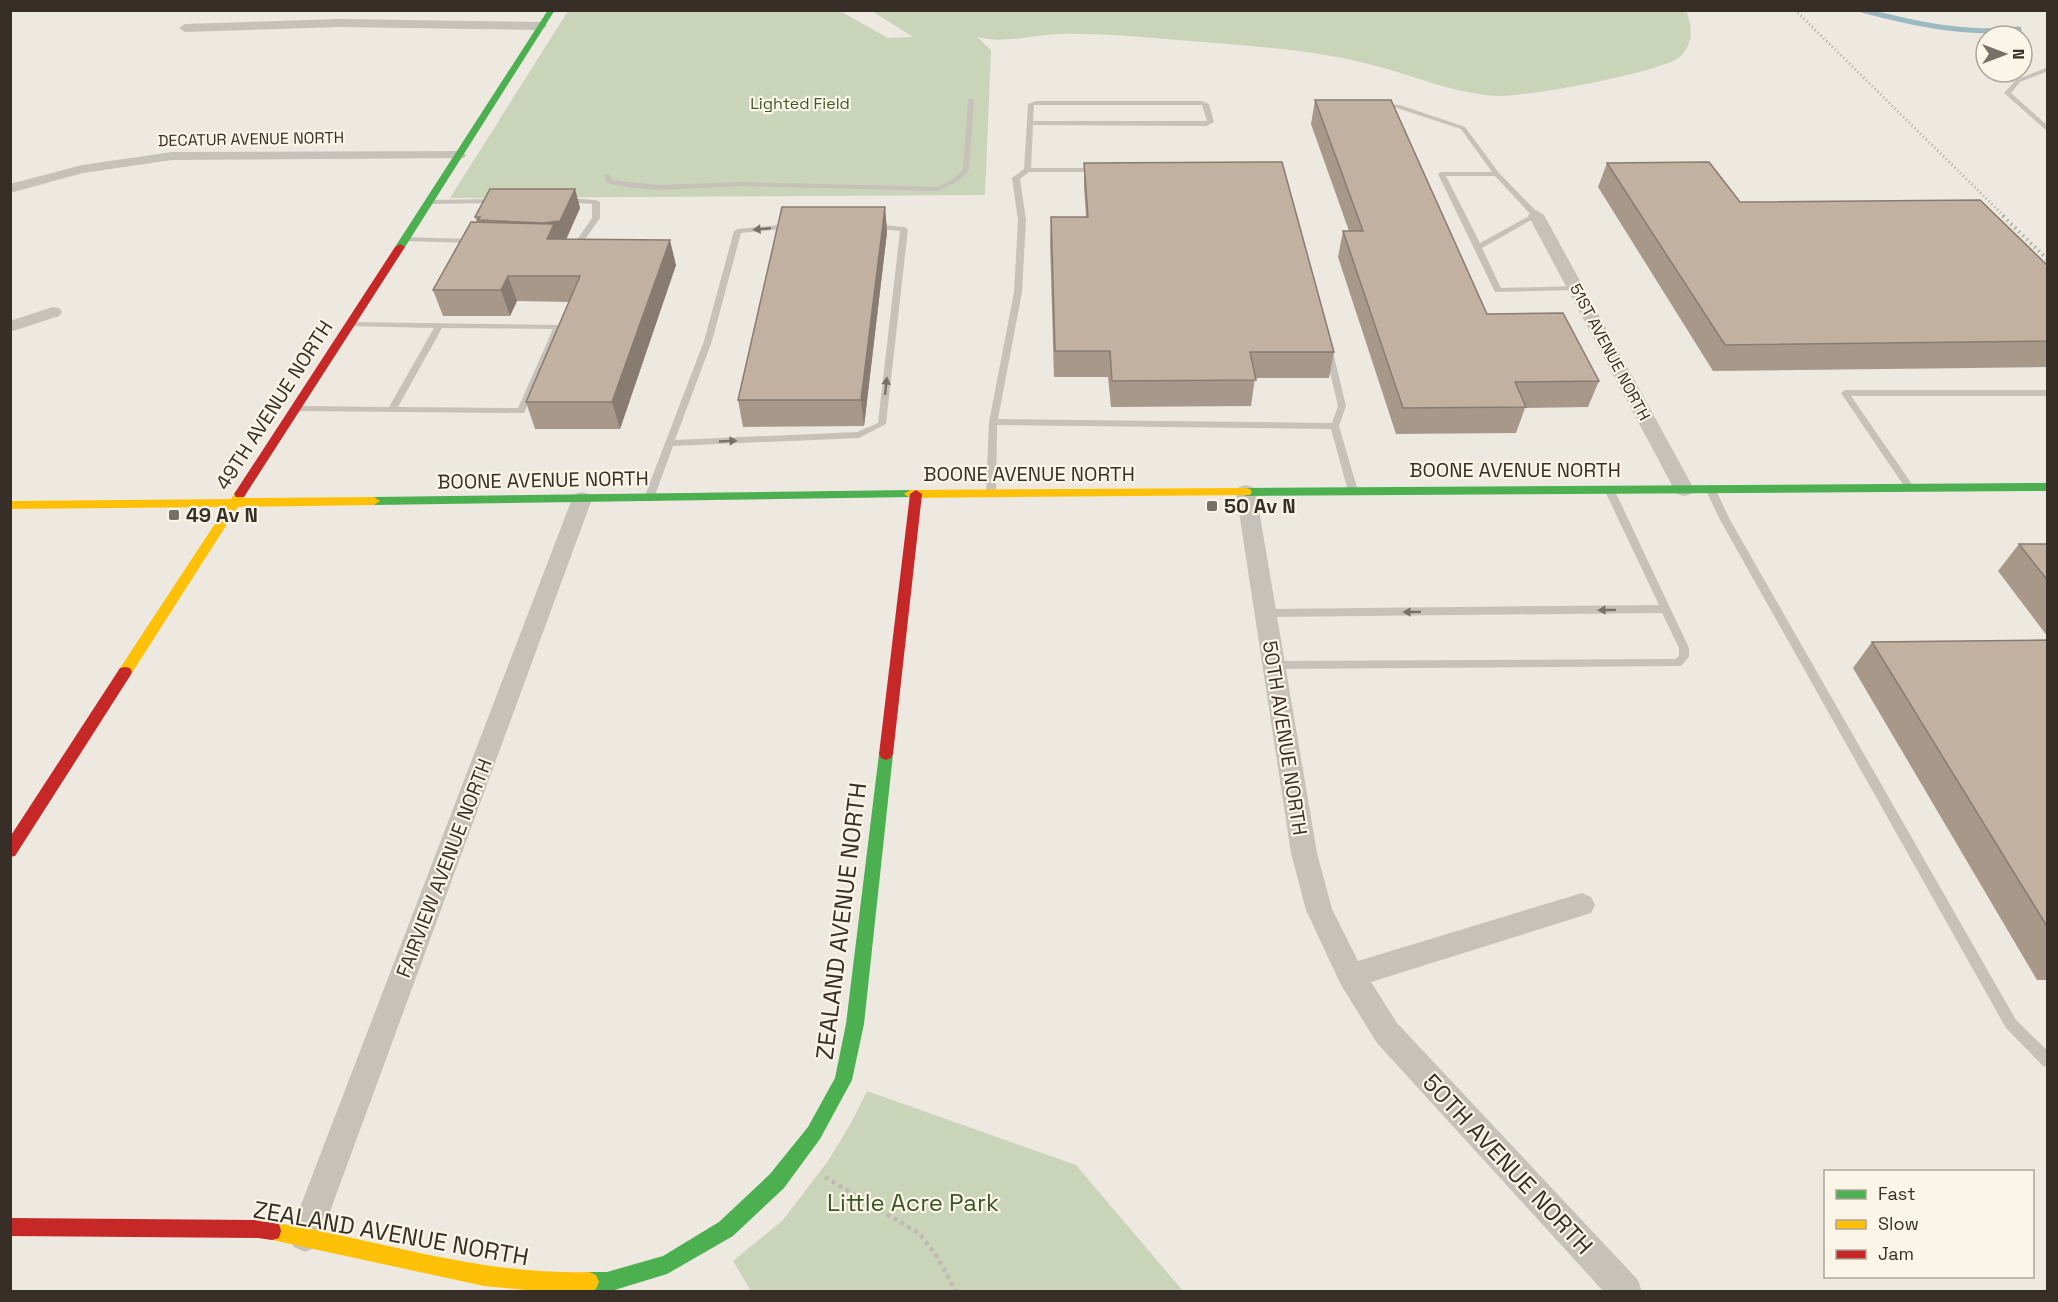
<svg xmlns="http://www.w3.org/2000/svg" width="2058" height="1302" viewBox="0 0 2058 1302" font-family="'Space Grotesk',sans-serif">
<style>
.green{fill:#cad4b9}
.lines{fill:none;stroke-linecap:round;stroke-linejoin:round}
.stream{stroke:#9bb9c0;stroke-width:5}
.path{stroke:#bfbab2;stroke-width:4.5;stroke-dasharray:4 4;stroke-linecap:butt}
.lane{fill:#c6c2b9;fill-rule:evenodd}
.street{fill:#c6c2b9;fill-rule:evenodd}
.fast{fill:#4caf50;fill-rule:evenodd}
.slow{fill:#ffc107;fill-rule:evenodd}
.jam{fill:#c62828;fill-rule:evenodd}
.rail-far1{stroke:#aeaaa3;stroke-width:3;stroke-dasharray:1 3;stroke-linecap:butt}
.rail{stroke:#aeaaa3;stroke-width:4;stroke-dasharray:1.5 4;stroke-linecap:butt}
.wall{fill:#a7988a}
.shaded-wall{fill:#887c71}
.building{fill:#c2b1a1;stroke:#887c71;stroke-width:1.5}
.oneway{fill:#777169}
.poi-dot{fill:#777068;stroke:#faf5e7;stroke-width:2}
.labels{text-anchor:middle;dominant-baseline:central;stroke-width:4.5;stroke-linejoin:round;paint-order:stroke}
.far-park-label{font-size:16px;fill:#3d5729;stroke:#faf5e7}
.far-street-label{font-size:16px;fill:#372f27;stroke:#faf5e7}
.street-label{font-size:20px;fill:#372f27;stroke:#faf5e7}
.poi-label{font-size:20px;font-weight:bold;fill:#372f27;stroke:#faf5e7;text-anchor:start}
.near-street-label{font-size:24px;fill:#372f27;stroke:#faf5e7}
.near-park-label{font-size:24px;fill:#3d5729;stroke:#faf5e7}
</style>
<rect width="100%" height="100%" fill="#ede9e0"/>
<g class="green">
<path d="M1686,10c6,17 8,32 -5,46 -16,16 -159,42 -185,40 -47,-3 -90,-24 -136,-34 -63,-15 -129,-17 -194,-23 -36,-3 -72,-6 -108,-5 -28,1 -53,10 -81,3l14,13 -6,145 -535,3 118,-187h272l48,27 25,-1 -41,-26z"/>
<path d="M867,1091l209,74 107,126h-432l-18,-30 50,-41 45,-59 23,-38z"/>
</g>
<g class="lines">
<path class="stream" d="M1862,10c53,14 102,25 157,19"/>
<path class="path" d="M825,1177l95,57 18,24 18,34"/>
<g class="lane">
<path d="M2048,67v4l-28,11 -9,11 37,33v6l-44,-39 12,-13z"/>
<path d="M971,98l3,2 -5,70 -11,11 -20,10 -197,-5 -83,4 -32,-3 -19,-4 -3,-8 5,-1 3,6 46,5 83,-3 196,5 17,-8 9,-9 5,-70z"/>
<path d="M1036,101h166l7,3 5,18 -7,4 -174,-1 -2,43h67l3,2 -3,2h-69l-9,7 6,41 -4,72 -24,127 334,4 6,-17 -13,-54 4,-2 4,2 13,54 -7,20 19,65 -2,2h-6l-2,-2 -17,-62 -334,-4 -1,69 -2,2h-6l-2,-2 3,-72 25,-130 4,-72 -6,-42 12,-9 4,-65zM1034,105h168l5,16h-174z"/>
<path d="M1380,104l20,1 65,22 34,46 41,42 -58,33 19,40 74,-2 4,2 -1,2 -83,2 -57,-118 3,-2h51l-31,-43 -64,-21 -19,-1 -1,-1zM1446,176h49l36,39 -51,28z"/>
<path d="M562,198l34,2 4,2v16l-19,27 -12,1 -4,-2 11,-3 16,-23v-14l-27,-2h-3z"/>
<path d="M495,199h3v4l-70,1 -4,-2 4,-2z"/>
<path d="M790,224l4,2 -1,2 -52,5 -29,108 -37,99 182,-8 21,-9 22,-192 -28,-3 -1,-2 4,-2 29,3 4,2 -22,195 -27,14 -186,8 -19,52 -2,2h-6l-2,-2 60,-157 30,-110 4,-2z"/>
<path d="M401,237l72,2 4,2 -4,2 -69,-2h-3z"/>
<path d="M347,322l211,3 4,2 -38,86 -230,-2 -1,-2 4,-3 92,1 45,-79 -84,-2h-3zM442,328l111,1 -35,79 -120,-1z"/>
<path d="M1845,390h203v6h-197l63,91 -5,3 -3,-1 -65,-96z"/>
<path d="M1710,485l5,3 14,30 287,502 32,31v16l-5,-1 -37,-38 -287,-510 -14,-30z"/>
<path d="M1609,486l5,3 75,159v9l-8,9 -408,3 -4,-1 -1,-3 1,-3 4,-1 402,-2 4,-3v-8l-17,-35 -396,4 -5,-4 5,-4 393,-4 -55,-116z"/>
</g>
<g class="street">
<path d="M339,19l202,3 6,4 -6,4 -202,-3 -154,5 -6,-4 6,-4z"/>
<path d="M459,151l7,4 -2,3 -292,2 -89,13 -73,20v-9l72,-19 90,-13z"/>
<path d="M1536,210l8,5 150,274 -3,5 -7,2 -7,-2 -3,-5 -146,-274z"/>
<path d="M53,307l6,1 3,4 -3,4 -49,16v-11z"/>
<path d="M1246,485l7,2 3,5 61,361 15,56 26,52 224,-68 9,4 4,8 -4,8 -220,69 26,41 241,257 4,12h-38l-227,-249 -36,-58 -35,-75 -15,-57 -55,-361 3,-5z"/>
<path d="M582,492l7,2 3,5 -271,737 -5,11 -11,5 -11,-5 -5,-11 283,-737 3,-5z"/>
</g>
<g class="fast">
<path d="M548,10h7l-150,237 -8,2 -2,-2z"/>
<path d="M2048,483v8l-802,5 -6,-4 6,-4z"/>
<path d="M910,490l6,4 -2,3 -540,8 -6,-4 6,-4z"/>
<path d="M886,748l5,2 2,4 -29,270 -12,56 -32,59 -36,49 -51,48 -66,38 -59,18h-20l-6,-3 -3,-7 3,-7 7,-3h18l56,-16 56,-34 51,-48 38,-47 27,-49 11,-54 33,-270 2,-4z"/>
</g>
<g class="slow">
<path d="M1246,488l4,1 2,3 -2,3 -340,3 -6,-4 6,-4z"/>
<path d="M240,490l6,4 -3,4 131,-1 6,4 -6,4 -136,2 -108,169h-10l-2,-4 2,-4 106,-161 -216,2v-8l221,-2 5,-8z"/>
<path d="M272,1222c109,18 204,53 317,50l7,3 3,7 -3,7 -6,3 -54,-1 -52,-5 -212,-46 -7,-2 -2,-7 2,-7z"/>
</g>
<g class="jam">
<path d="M400,244l5,3 -161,250h-8l-2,-3 2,-3 159,-244z"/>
<path d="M916,490l6,4 -29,260 -2,4 -5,2 -5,-2 -2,-4 31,-260z"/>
<path d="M125,667l5,1 2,4 -2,4 -115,180 -5,1v-20l110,-169z"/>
<path d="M10,1218l248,2 21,4 2,7 -2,7 -7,2 -14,-2 -248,-2z"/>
</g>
<path class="rail-far1" d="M1795,10l210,207"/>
<path class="rail" d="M2003,216l45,44"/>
</g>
<g class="wall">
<path d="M1315,100l172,214 112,67 -11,26 -63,1 -9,25 -120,1 -58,-177 5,-26h6l-38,-107z"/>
<path d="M1084,163l250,189 -5,26h-74l-4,28 -140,1 -3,-30h-54l-4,-135 1,-25h35l-2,-30z"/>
<path d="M1607,163l133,39 308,64v101l-335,4 -115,-184z"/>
<path d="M575,189l5,19 -14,31 110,26 -56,164h-85l-9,-27 43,-100 -52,-1 -7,15h-67l-10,-26 44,-68 -2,-5z"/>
<path d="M885,207l2,25 -23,194 -121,1 -5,-27z"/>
<path d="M2019,544h29v93l-50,-66z"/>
<path d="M2048,640v340h-11l-184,-312 19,-26z"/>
</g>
<g class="shaded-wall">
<path d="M575,189l5,19 -14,32 -19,-1 1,-2 -5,-14z"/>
<path d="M885,207l2,25 -23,194 -3,-26z"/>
<path d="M670,240l6,25 -56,164 -8,-27z"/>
<path d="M508,276l9,25 -7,15 -9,-26z"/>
</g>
<g class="building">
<path d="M1315,100h76l96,214 76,-1 36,68 -84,1 11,25 -123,1 -60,-177h20z"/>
<path d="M1282,162l52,190h-84l6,28 -144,1 -2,-30h-55l-4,-134h37l-4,-54z"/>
<path d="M1709,162l31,40 240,-2 68,66v75l-323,4 -118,-182z"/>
<path d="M490,189h85l-15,32 -17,2 -65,-3 2,-3h-5z"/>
<path d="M782,207h103l-24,193h-123z"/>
<path d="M471,222l83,2 -7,15 123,1 -58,162h-86l54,-126h-72l-7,14h-68z"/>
<path d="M2019,544h29v37z"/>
<path d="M2048,640v288l-176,-286z"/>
</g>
<defs><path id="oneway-solid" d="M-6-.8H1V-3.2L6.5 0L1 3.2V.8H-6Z" transform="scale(1.5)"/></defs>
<g class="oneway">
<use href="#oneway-solid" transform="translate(762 229) rotate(175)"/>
<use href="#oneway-solid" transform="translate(886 386) rotate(-84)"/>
<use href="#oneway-solid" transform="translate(728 441) rotate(-3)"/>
<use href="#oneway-solid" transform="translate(1607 610) rotate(179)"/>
<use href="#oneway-solid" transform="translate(1412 612) rotate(179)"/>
</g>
<g class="poi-dot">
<rect x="1206" y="500" width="12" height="12" rx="3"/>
<rect x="168" y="509" width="12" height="12" rx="3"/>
</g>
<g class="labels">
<g class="far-park-label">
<text x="800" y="103">Lighted Field</text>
</g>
<g class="far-street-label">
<text transform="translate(251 139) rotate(-1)">DECATUR AVENUE NORTH</text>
<text transform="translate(1610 352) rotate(62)">51ST AVENUE NORTH</text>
</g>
<g class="street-label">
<text transform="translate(274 405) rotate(-57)">49TH AVENUE NORTH</text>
<text x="1515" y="470">BOONE AVENUE NORTH</text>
<text x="1029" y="474">BOONE AVENUE NORTH</text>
<text transform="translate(543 480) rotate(-1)">BOONE AVENUE NORTH</text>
<text transform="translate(1285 738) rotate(81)">50TH AVENUE NORTH</text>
<text transform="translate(444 868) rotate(-69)">FAIRVIEW AVENUE NORTH</text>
</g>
<g class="poi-label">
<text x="1224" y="506">50 Av N</text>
<text x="186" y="515">49 Av N</text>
</g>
<g class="near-street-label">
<text transform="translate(841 921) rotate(-83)">ZEALAND AVENUE NORTH</text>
<text transform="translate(1508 1164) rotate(47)">50TH AVENUE NORTH</text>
<text transform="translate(391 1233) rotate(10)">ZEALAND AVENUE NORTH</text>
</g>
<g class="near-park-label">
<text x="913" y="1202">Little Acre Park</text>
</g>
</g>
<rect width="2058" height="1302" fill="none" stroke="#372f27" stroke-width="24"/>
<rect x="1824" y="1170" width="210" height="108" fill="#faf5e7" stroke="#aca69a" stroke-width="1.5"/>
<rect x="1836" y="1190" width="30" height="9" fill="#4caf50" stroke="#aca69a" stroke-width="1.5"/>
<text x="1878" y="1200" font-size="18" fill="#372f27">Fast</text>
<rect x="1836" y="1220" width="30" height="9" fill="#ffc107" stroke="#aca69a" stroke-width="1.5"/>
<text x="1878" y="1230" font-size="18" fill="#372f27">Slow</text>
<rect x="1836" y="1250" width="30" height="9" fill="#c62828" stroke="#aca69a" stroke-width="1.5"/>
<text x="1878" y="1260" font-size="18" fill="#372f27">Jam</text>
<g transform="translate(2004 54) rotate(90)"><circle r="28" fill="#faf5e7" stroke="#aca69a" stroke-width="1.5"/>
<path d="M0-4.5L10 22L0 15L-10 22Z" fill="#777068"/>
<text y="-9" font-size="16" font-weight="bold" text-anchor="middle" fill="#372f27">N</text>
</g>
</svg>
